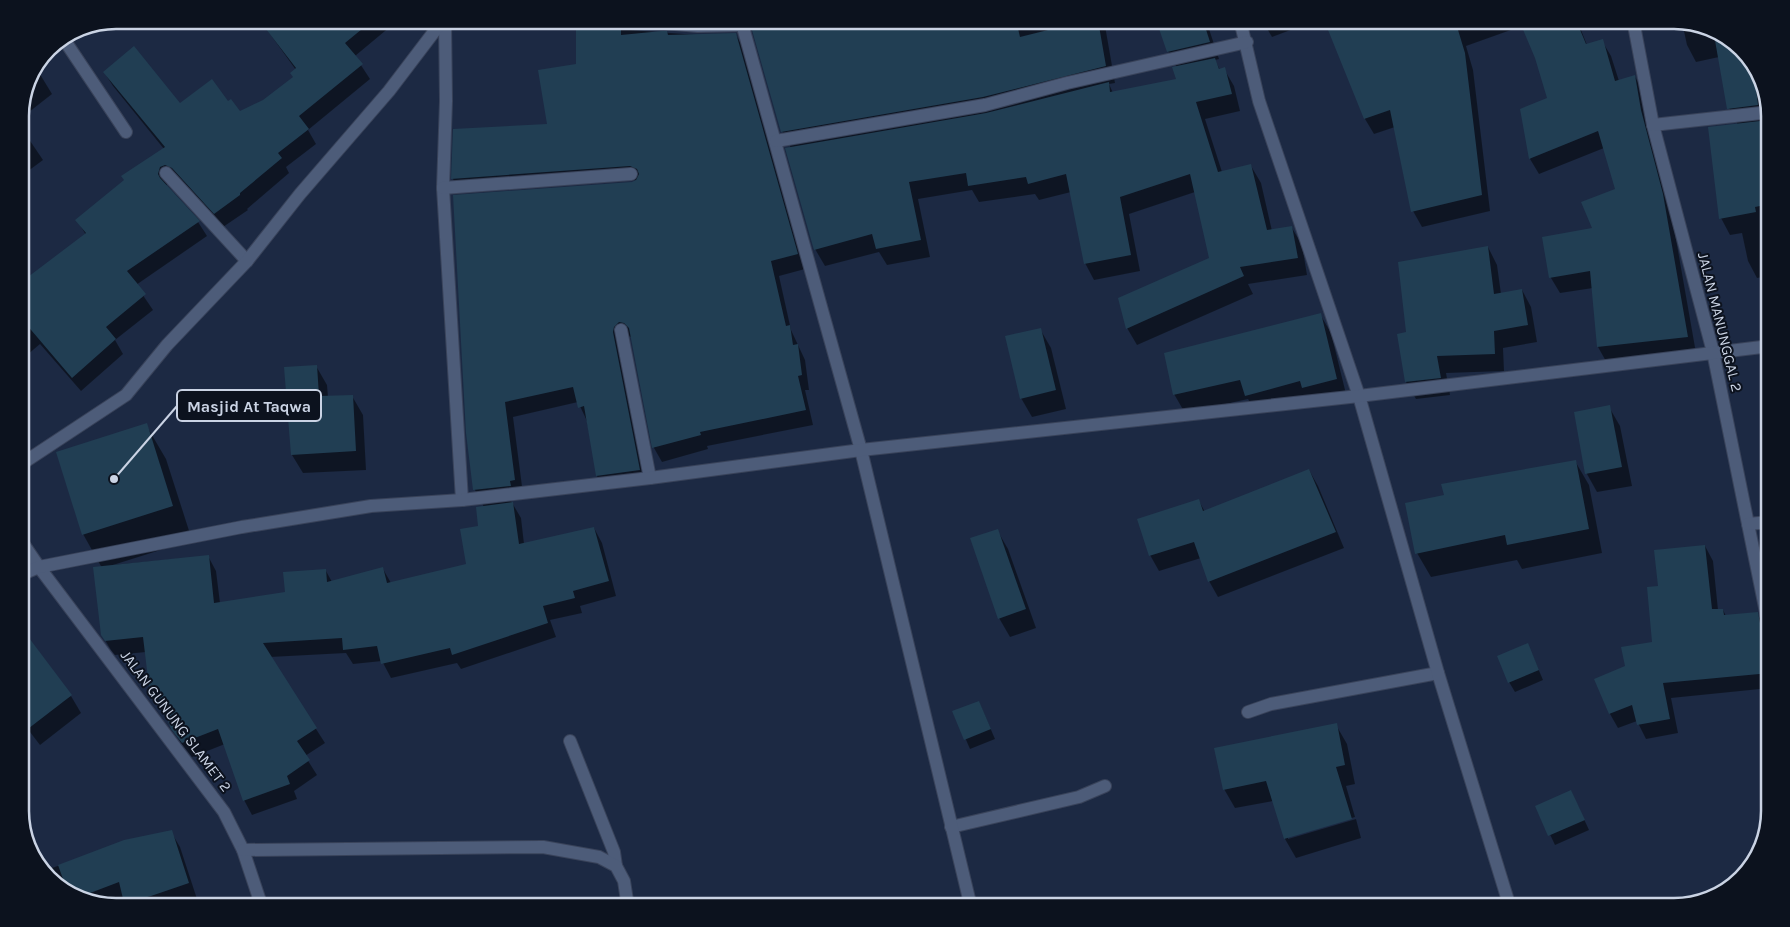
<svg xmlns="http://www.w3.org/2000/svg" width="1790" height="927" viewBox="0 0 1790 927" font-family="Karla,sans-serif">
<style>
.shadow{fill:#0007}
.building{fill:#213e53}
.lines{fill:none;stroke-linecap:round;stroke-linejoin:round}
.lane-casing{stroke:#39435a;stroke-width:14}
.street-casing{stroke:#39435a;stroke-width:14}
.lane{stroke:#4d5c79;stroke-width:12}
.street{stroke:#4d5c79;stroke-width:12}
.labels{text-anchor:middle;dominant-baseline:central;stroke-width:4;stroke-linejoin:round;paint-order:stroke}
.street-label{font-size:15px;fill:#cad3e4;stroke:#0c121e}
.rim{fill:none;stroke:#cad3e4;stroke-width:2.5}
.leader{fill:none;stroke:#cad3e4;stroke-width:2}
.callout-dot{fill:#cad3e4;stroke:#0c121e;stroke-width:2}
.callout{fill:#0c121e;stroke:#cad3e4;stroke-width:2}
.callout-label{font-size:16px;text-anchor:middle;font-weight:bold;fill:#cad3e4}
</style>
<rect width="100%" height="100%" fill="#1c2943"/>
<g class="shadow">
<path d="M260,20h168l-37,6 -36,30 15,23 -62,51 8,14 -30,23 3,6 -42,36 1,1 -25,17 -54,-46 -3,5 32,36 9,14 -71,49 17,25 -38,30 8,14 -42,37 -41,-47 -20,17v-76l66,-50 -9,-15 87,-71 -51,-63 -9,-14 76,32 48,-1 12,10 24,-12 30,-24 2,-7z"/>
<path d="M546,20h25l-23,4z"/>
<path d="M577,20h126l-64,6 -8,4 66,5h39l8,14 61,220 -26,7 12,54 14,30 4,30h-4l8,35 -106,21 1,3 -46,13 -8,-14 -22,-111 -5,-1 21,148 -43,6 -8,-14 -10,-55 -9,-19 -65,15 10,77 -6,1 1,5 -7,1 10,17 3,26 70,-16 8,15 14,53 -36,10 2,7 -32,7 6,17 -95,32 -4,-6 -66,15 -9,-17 -29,3 -7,-11 -76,4 55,86 -20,13 12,19 -23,16 3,8 -45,16 -8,-15 -19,-56 -33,13 -11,-14 -9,-15 -11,-27h-2l-9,-14 -4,-35 -31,3 -4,-5 -9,-15v-67l-19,-34 63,-109 20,34 26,81 -79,25 95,-9 8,15 4,32 66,-10 40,-22 6,11 51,-13 8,14 76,-18 17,-58 -9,-17 -8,-57 165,-250 6,-3 -177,13 -8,-14 1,-49 94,-5 30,-60z"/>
<path d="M757,20h38l3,6 33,-6h273l11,63 -6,1 4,9 64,-13v-12l-9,-17 -10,-31h48l13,39 -4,1 5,10 4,-1 10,17 6,25 -35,8 17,53 29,-6 10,17 11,48 20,-3 10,17 5,30 -59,9 5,10 -116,51 -10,-17 84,-70 -16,-66 -66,22 11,57 -46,9 -9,-17 -14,-71 -32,8 -4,-6 -56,8 -7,-12 -54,9 12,58 -43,8 -8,-13 -54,14 -10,-17 -24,-101 -9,-17z"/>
<path d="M1262,20h55l-45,17z"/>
<path d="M1325,20h252l10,25 15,-4 9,15 8,25 16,-4 9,15 27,119 25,142 -89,10 -9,-16 -5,-59 -33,5 -9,-15 -7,-40 49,-9 23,-40 -12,-41 -65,26 -9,-15 18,-60 -12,-41 -14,-32 -56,20 7,24 17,141 -68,16 -9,-16 -18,-84 -21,7 -9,-15z"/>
<path d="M1682,22l35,8 37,33 16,47v191l-2,-25 -11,2 -9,-17 -6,-28 -12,2 -9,-17 17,-93 -9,-17 -10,-51 -23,5 -9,-17z"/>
<path d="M38,71l14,23 -32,25v-9z"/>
<path d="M20,126l23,34 -23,17z"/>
<path d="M1488,247l9,18 4,29 21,-4 9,17 6,35 -34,6 1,23 -58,2 4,22 -34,4 -10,-17 2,-49z"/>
<path d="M1320,314l11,19 16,65 -37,2 -53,14 -9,-15 -63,14 -11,-19z"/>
<path d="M1040,329l11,19 15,61 -34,8 -11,-19z"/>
<path d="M316,366l11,19 1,12 24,-1 11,19 3,55 -63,3 -11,-18z"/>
<path d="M1609,407l11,19 12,60 -35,6 -10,-18z"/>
<path d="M1575,461l14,24 13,68 -80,16 -5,-9 -86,17 -14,-24 28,-57z"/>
<path d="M1309,470l9,16 26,62 -126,49 -9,-16 -8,-23 -42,13 -9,-16 49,-54 6,11z"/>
<path d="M997,530l11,19 28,79 -26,9 -11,-19z"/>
<path d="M1705,546l8,15 5,49h5l3,6 31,-3 8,15 5,20v40l-99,10 7,35 -32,6 -9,-18 -19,7 -8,-14 -14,-35 30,-12 28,-24 6,-56z"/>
<path d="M1532,654l11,26 -28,12 -6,-10z"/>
<path d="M71,696l10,17 -41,32 -20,-26z"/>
<path d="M979,702l16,37 -25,10 -16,-37z"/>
<path d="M1336,725l11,19 8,40 -9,2 9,31 -67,20v2l68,-20 5,19 -65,20 -11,-19 -12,-38 -38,7 -11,-19z"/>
<path d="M1571,791l18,39 -34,15 -18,-38z"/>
<path d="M171,832l9,15 17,52 -25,8h-56l-43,-10 -29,-26 81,-30z"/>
</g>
<g class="building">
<path d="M259,20h114l-28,23 18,21 -64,52 10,13 -31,24 4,5 -42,35v2l-26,19 -42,-46 -7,-3 -5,2 -2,7 2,4 40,43 -73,50 19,23 -40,33 10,12 -44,39 -52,-61v-34l66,-50 -11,-13 49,-40 -3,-4 44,-29 -62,-75 31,-26 46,57 32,-24 16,22 3,-2 9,12 23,-11 30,-23 -3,-4 6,-5z"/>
<path d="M756,20h36l1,6 31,-6h192l4,17 68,-17h10l8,46 -123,31 -202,35 -29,-102h5z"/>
<path d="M1156,20h47l7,22 -43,10z"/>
<path d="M1324,20h131l10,33 17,142 -71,17 -21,-102 -26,9z"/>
<path d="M1519,20h57l10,24 17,-5 12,42 20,-6 6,35 22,84 25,143 -91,10 -7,-76 -41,7 -7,-41 50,-9 -11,-26 34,-13 -17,-58 -69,28 -9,-50 27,-11 -12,-40z"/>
<path d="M621,29v6l41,-4h5l1,4 68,-2 62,221 -27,7 15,65 4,-1 3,20 5,-1 4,31 -4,1 8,34 -106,22 1,3 -49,13 -23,-120 -5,-5 -5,-1 -5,5 -1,5 27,138 -44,6 -12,-70 -6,2 -5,-21 -68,15 10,78 -5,1 1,5 -38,4 -7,-57 -13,-238 179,-13 4,-2 3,-6 -2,-5 -7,-3 -179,13 2,-50 94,-5 -9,-54 38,-6v-34z"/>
<path d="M1713,29l4,1 37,33 6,17h-5l3,25 -31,4z"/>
<path d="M1215,58l4,11 6,-2 7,27 -36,8 22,70 33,-8 16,66 25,-4 6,32 -58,9 4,9 -118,53 -8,-31 91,-40 -19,-84 -70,23 11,58 -47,9 -18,-90 -38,10 -2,-7 -58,9 -2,-13 -57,9 12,58 -45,9 -4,-15 -58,16 -29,-102 201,-35 123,-31 1,10 66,-13 -4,-12z"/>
<path d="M1760,121l10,83 -15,3 1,5 -37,7 -11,-92z"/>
<path d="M1488,246l6,48 28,-5 6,36 -34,6 1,23 -58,2 4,22 -36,4 -8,-48 9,-2 -8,-70z"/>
<path d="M1321,313l16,66 -35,9 -2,-7 -55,15 -5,-16 -67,15 -9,-42z"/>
<path d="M1041,328l15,62 -36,9 -15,-63z"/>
<path d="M317,365l2,31 34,-1 3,56 -65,4 -7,-88z"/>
<path d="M1610,405l12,62 -37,7 -11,-62z"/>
<path d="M147,423l26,83 -91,29 -26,-83z"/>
<path d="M1576,460l13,69 -82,16 -2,-10 -90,19 -10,-51 39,-8 -3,-11z"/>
<path d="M1309,469l27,63 -128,50 -14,-40 -45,14 -12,-37 62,-20 4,12z"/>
<path d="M513,502l6,42 75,-17 15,54 -36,10 2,7 -32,8 5,17 -96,32 -2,-7 -69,16 -4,-18 -34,4 -1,-12 -79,5 54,85 -20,13 13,19 -23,16 3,8 -47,17 -25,-72 -36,14 -11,-14 -17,-43 -5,1 -6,-50 -38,4 -4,-6 -8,-68 116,-12 5,48 71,-11 -2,-20 43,-3 1,13 56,-15 4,16 79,-19 -6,-35 18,-3 -2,-19z"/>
<path d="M998,529l28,80 -28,10 -28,-81z"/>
<path d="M1705,545l7,64h11l1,6 34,-3 4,22 4,5 4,34 -107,10 7,36 -33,6 -5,-20 -23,9 -15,-35 31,-13 -4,-19 31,-5 -5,-55 11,-1 -4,-36z"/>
<path d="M20,626l52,69 -52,40z"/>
<path d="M1528,643l11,27 -31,13 -11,-27z"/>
<path d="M979,701l12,28 -27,11 -12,-29z"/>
<path d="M1337,723l8,42 -9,2 16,52 -68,20 -18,-58 -43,9 -9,-42z"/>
<path d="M1571,790l14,30 -37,16 -13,-30z"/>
<path d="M172,830l17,53 -38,13 -27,7 -5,-21 -42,16 -9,-5 -10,-28 66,-25z"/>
</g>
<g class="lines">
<defs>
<g id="lane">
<path d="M63,38l63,94"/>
<path d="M166,173l81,88"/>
<path d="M621,330l29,148"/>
<path d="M1248,712l23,-8 167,-31"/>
<path d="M951,827l128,-30 26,-11"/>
</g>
<g id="street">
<path d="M445,20l1,81 -3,87 19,312"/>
<path d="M630,20l68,6 45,-1"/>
<path d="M741,20l120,430 110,457"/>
<path d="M1240,20l19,81 100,295 79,277 72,234"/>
<path d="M1633,20l20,105 60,227 57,280"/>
<path d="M1653,125l117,-13"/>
<path d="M776,141l209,-36 82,-22 180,-41"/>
<path d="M443,188l188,-14"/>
<path d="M20,465l106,-70 41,-50 80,-84 53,-67 89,-103 54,-71"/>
<path d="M1748,524l22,-2"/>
<path d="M20,539l19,28 185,245 19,38 19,57"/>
<path d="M20,575l19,-8 203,-40 129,-21 91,-6 188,-22 211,-28 498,-54 411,-50"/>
<path d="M570,741l44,111 2,14"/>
<path d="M243,850l300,-3 56,10 17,9 8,15 4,26"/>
</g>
</defs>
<use href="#lane" class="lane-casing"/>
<use href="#street" class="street-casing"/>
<use href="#lane" class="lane"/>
<use href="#street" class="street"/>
</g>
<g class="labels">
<g class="street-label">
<text transform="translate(1720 322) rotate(76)">JALAN MANUNGGAL 2</text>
<text transform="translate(176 721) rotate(53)">JALAN GUNUNG SLAMET 2</text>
</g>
</g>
<path d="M0 0H1790V927H0ZM116 29H1674A87 87 0 0 1 1761 116V811A87 87 0 0 1 1674 898H116A87 87 0 0 1 29 811V116A87 87 0 0 1 116 29Z" fill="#0c121e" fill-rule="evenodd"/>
<path class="rim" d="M116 29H1674A87 87 0 0 1 1761 116V811A87 87 0 0 1 1674 898H116A87 87 0 0 1 29 811V116A87 87 0 0 1 116 29Z"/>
<path class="leader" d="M114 479L177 406"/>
<circle class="callout-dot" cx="114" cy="479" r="5"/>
<rect class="callout" x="177" y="390" width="144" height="31" rx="5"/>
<g class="callout-label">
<text x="249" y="412">Masjid At Taqwa</text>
</g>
</svg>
